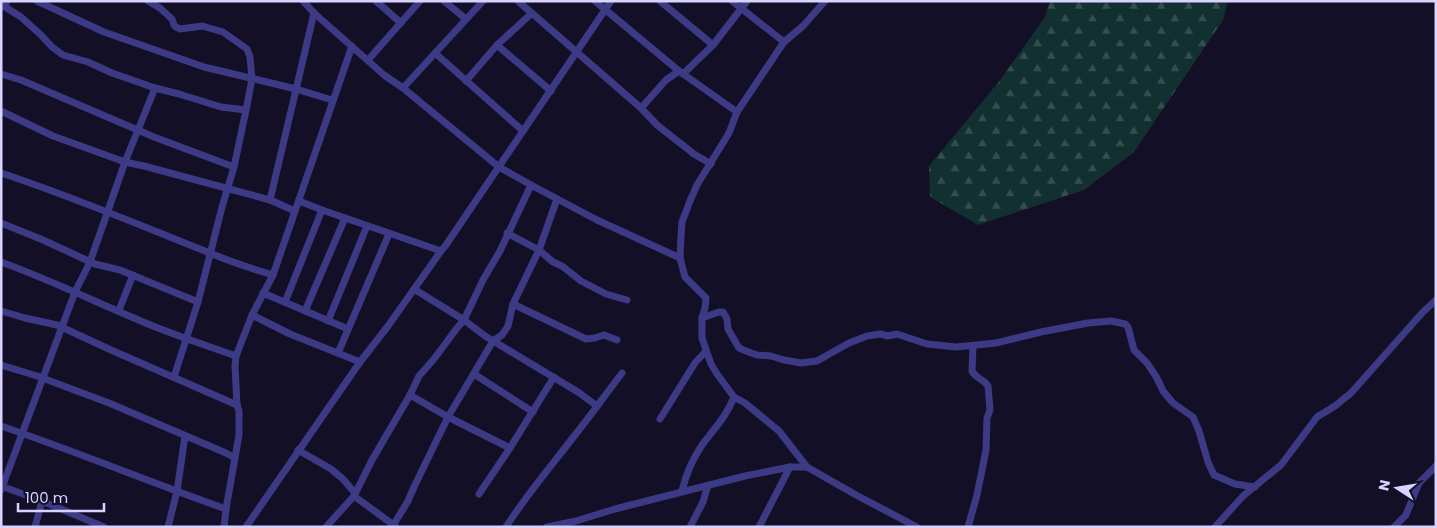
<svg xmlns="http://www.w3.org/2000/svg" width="1437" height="528" viewBox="0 0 1437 528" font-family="Poppins,sans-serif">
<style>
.forest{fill:url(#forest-firs)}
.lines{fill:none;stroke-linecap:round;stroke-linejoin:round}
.minor{stroke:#3d3a85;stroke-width:7}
.tertiary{stroke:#3d3a85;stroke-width:9}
</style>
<defs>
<pattern id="forest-firs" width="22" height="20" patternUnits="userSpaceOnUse" patternTransform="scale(1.25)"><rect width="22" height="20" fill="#12302f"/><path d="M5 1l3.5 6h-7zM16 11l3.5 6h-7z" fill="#344d4e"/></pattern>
</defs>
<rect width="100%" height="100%" fill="#130f26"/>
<path class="forest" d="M1050,1h178l-5,19 -89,132 -50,38 -106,35 -48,-28 -1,-31 72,-87 44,-62z"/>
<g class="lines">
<g class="minor">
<path d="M37,1l67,31 100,35 92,22 36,11"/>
<path d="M303,1l11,12 70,62 19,13 96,79 32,18 66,35 83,38"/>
<path d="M376,1l25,22"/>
<path d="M444,1l22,18"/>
<path d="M518,1l123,107 16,17 37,29 17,10"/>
<path d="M595,1l84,70 58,41"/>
<path d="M660,1l53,44"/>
<path d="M732,1l52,41"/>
<path d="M2,5l19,12 20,18 11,12 11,8 25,7 24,11 43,15 24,6 42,13 25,3 6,-31 -2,-22 -3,-8 -24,-17 -21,-6 -22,3 -4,-2 -2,-2 -2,-6 -12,-11 -12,-7"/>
<path d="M497,45l54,46"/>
<path d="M435,53l88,78"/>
<path d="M368,60l52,-59"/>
<path d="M1,74l20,6 133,57 80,30 -12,40 -24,95 -24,75"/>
<path d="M683,74l30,-29 34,-44"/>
<path d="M466,81l31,-36 35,-32"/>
<path d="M403,88l80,-87"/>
<path d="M641,108l25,-28 13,-9"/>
<path d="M1,111l52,25 72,26 19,4 126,34 25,11"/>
<path d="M234,167l12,-57"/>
<path d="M1,173c73,24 143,54 214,82 19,8 38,14 58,20"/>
<path d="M270,200l44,-187"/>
<path d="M299,201l23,9 119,41 5,-6 165,-244"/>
<path d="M1,223l42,17 52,24 25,6 78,32"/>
<path d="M507,233l32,17 14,12 9,4 19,15 25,13 21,6"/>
<path d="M1,262c52,19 101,43 152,64 27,11 55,20 83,30"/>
<path d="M414,289l50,31 21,16 93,56 19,14"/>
<path d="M263,293l85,36"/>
<path d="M285,302l37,-92"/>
<path d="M513,304l73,35 9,-1 9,-3 13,5"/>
<path d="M119,310l14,-35"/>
<path d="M1,311l24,7 32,7 54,25 126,55"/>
<path d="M305,311l40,-93"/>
<path d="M252,315l38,19 70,28"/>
<path d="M702,318l17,-6h4l4,7 1,10 11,19 7,3 11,4 14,1 13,4 17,3 16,-2 32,-18 18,-7 13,-2 8,2 9,-2 30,10 29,3 40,-4 45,-11 47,-9 23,-2 14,3 3,3 6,23 13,13 10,15 6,13 10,12 20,14 6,14 9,31 6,13 21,9 20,3"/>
<path d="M328,321l39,-95"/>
<path d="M338,353l51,-119"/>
<path d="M1,365l36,11 72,27 117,50 9,5"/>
<path d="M474,374l59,38"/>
<path d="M410,395l38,22 62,31"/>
<path d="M660,419l35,-56 11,-12"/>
<path d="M1,426c76,26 149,56 225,83"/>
<path d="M298,450l33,19 12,10 12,14"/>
<path d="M807,467l-28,-36 -34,-28 -11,-6 -17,-23 -6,-10 -9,-26v-20l3,-10 1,-10 -21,-21 -5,-19 1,-22 1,-14 8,-21 7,-16 32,-52 8,-21 47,-70 19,-16 22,-25"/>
<path d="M1,486l41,15 62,26"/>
<path d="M1,490l74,-198 15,-30 35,-100 30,-74"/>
<path d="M682,491c4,-17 10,-31 20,-46 12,-16 25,-29 32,-48"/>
<path d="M479,494l31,-46 44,-71"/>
<path d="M354,496l41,30"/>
<path d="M394,524l14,-23 6,-14 34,-70 45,-76 9,-6 6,-9 5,-22 26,-54 18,-51"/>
<path d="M35,527l7,-26"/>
<path d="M168,527l9,-36 8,-55"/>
<path d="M224,527l2,-18 13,-74v-24l-2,-6 -2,-39 1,-10 16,-41 21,-40 79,-229"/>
<path d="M246,527l114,-165 28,-36 53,-75"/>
<path d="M326,527l28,-31 18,-36 38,-65 9,-19 15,-17 23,-31 7,-8 19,-40 17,-29 31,-66"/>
<path d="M506,527c21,-33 46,-62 69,-92 16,-20 31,-41 47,-62"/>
<path d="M547,527l29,-6 39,-12 130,-33 45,-9h17l49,28 61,32"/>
<path d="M690,527l13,-25 5,-17"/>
<path d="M759,527l31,-60"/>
<path d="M968,527l9,-32 9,-45 1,-32 3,-8 -2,-24c-4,-7 -13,-8 -16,-15l1,-25"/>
<path d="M1215,527l28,-31 38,-31 36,-48 18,-11 16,-13 72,-81 13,-12"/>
<path d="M1394,527l12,-12 13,-32 17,-17"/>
</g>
<path class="tertiary" d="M1,6l5,-5"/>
</g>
<rect width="1437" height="528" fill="none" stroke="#d9d4ff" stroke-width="5"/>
<g transform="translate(1397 488) rotate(282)" stroke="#130f26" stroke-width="4" paint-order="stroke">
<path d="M0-4L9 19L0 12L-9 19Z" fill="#d9d4ff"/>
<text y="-8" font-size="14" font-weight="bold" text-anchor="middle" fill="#d9d4ff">N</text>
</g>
<path d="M18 503v8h86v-8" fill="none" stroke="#d9d4ff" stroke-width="2.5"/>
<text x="25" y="503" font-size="15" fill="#d9d4ff" stroke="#130f26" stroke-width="4" paint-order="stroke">100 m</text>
</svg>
